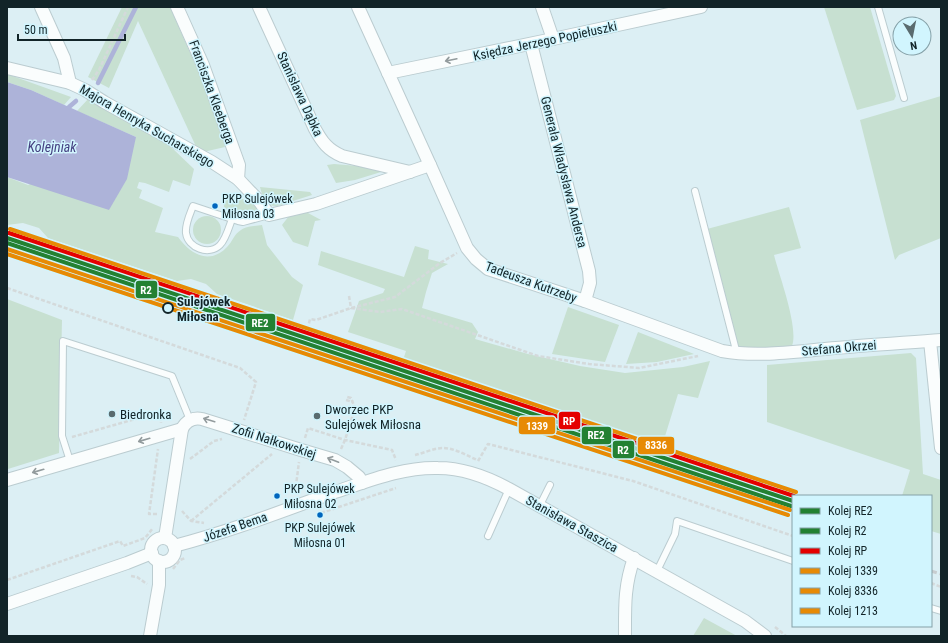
<svg xmlns="http://www.w3.org/2000/svg" width="948" height="643" viewBox="0 0 948 643" font-family="'Roboto Condensed',sans-serif">
<style>
.green{fill:#c7e0d1}
.water{fill:#adb3d9}
.lines{fill:none;stroke-linecap:round;stroke-linejoin:round}
.stream{stroke:#adb3d9;stroke-width:4.5}
.lane-casing{stroke:#bbccd0;stroke-width:8}
.street-casing{stroke:#bbccd0;stroke-width:14}
.path{stroke:#d4dadb;stroke-width:2.5;stroke-dasharray:4 2;stroke-linecap:butt}
.lane{stroke:#fafdfd;stroke-width:6}
.street{stroke:#fafdfd;stroke-width:12}
.rail{stroke:#c8cdcf;stroke-width:3;stroke-dasharray:6 3;stroke-linecap:butt}
.rail-1-casing{stroke:#d1f5fe;stroke-width:7}
.rail-2-casing{stroke:#d1f5fe;stroke-width:7}
.rail-3-casing{stroke:#d1f5fe;stroke-width:7}
.rail-4-casing{stroke:#d1f5fe;stroke-width:7}
.rail-5-casing{stroke:#d1f5fe;stroke-width:7}
.rail-6-casing{stroke:#d1f5fe;stroke-width:7}
.rail-1{stroke:#238132;stroke-width:4}
.rail-2{stroke:#238132;stroke-width:4}
.rail-3{stroke:#e50000;stroke-width:4}
.rail-4{stroke:#e78a04;stroke-width:4}
.rail-5{stroke:#e78a04;stroke-width:4}
.rail-6{stroke:#e78a04;stroke-width:4}
.oneway{stroke:#929b9d}
.bus-dot{fill:#0065bd;stroke:#d1f5fe;stroke-width:1.5}
.stop-dot{fill:#d1f5fe;stroke:#122428;stroke-width:2}
.poi-dot{fill:#596b6f;stroke:#d1f5fe;stroke-width:1.5}
.labels{text-anchor:middle;dominant-baseline:central;stroke-width:3;stroke-linejoin:round;paint-order:stroke}
.bus-label{font-size:12px;fill:#122428;stroke:#d1f5fe;text-anchor:start}
.street-label{font-size:13px;fill:#122428;stroke:#d1f5fe}
.stop-label{font-size:13px;font-weight:bold;fill:#122428;stroke:#d1f5fe;text-anchor:start}
.poi-label{font-size:13px;fill:#122428;stroke:#d1f5fe;text-anchor:start}
.water-label{font-size:14px;font-style:italic;fill:#454081;stroke:#d1f5fe}
.line-badge{stroke:#d1f5fe;stroke-width:1.5}
.badge-label{font-size:11px;text-anchor:middle;font-weight:bold;fill:#fff}
</style>
<rect width="100%" height="100%" fill="#dceff4"/>
<g class="green">
<path d="M122,7h48l39,89 16,51 -26,6 -61,-132 -29,67 -21,-11z"/>
<path d="M824,7h46l26,89 -2,4 -37,10z"/>
<path d="M7,74l64,23 -7,8 -33,-15 -24,-8z"/>
<path d="M941,96v142l-42,17 -4,5 -35,-140z"/>
<path d="M89,98l81,48 24,23 -4,17 -17,-6 -4,12 -24,-9 -6,-1 -2,6 5,2 -3,8 24,10 -8,24 23,5c13,18 32,28 49,10 6,-6 7,-13 14,-17 5,-4 15,-4 21,-5l5,20 25,32 11,8 -10,35 -76,-26 -11,-10 -15,-5 -14,2 -129,-43 -9,-10 -16,-5 -16,2v-48l21,8 108,-48 -59,-26z"/>
<path d="M334,164l36,3 11,5 -26,8 -19,3 -9,-18z"/>
<path d="M260,187l50,5 2,3 -35,11 -12,-1z"/>
<path d="M237,198l15,3 5,4v5c-8,8 -24,3 -33,-3v-4l3,-4z"/>
<path d="M789,207l12,41 -27,7c5,20 25,73 18,91l-53,3 -32,-120z"/>
<path d="M298,213h10l13,7 -6,1 -7,26 -15,-5 -11,-17 7,-9z"/>
<circle cx="207" cy="230" r="14"/>
<path d="M415,246l14,4 -1,9 20,5 -16,9 -6,19 -4,16 50,15 6,9 -3,7 53,15 52,12 45,7 58,-6 27,-6 -12,37 -20,-4 -16,52 -259,-86 3,-9 -58,-19 11,-31 24,-8 2,-4 -67,-24 3,-14 83,26z"/>
<path d="M7,299l55,21 -3,133 -51,16z"/>
<path d="M568,307l51,18 -14,37 -53,-8z"/>
<path d="M638,332l51,20 5,2 -37,8 -31,2z"/>
<path d="M911,353l5,5 7,116 18,6v54l-10,-3v-35h-29l8,-26 -143,-48v-57z"/>
<path d="M704,618l33,18h-44z"/>
</g>
<path class="water" d="M7,82l24,8 105,47 -9,42 -18,31 -102,-33z"/>
<g class="lines">
<g class="stream">
<path d="M98,83l38,-76"/>
<path d="M69,107l7,-6"/>
</g>
<defs>
<g id="lane">
<path d="M878,7l26,91"/>
<path d="M695,191l42,163"/>
<path d="M232,219c-3,8 -6,20 -12,26 -11,11 -32,3 -34,-12 -1,-9 4,-19 7,-27l45,15 5,1 26,-7"/>
<path d="M70,461l-8,-25 1,-95 109,35 18,44"/>
<path d="M539,507l11,-22"/>
<path d="M488,536l21,-47"/>
<path d="M657,571l18,-37 2,-13 116,40"/>
<path d="M931,608l10,3"/>
</g>
<g id="street">
<path d="M41,7l23,51 6,25"/>
<path d="M177,7l26,58 36,100 -1,14"/>
<path d="M259,7l56,122c7,13 13,21 27,27l68,16"/>
<path d="M358,7l72,158 37,83 9,11 12,10 97,32 137,50c34,6 69,1 103,-2 39,-4 77,-6 116,-9"/>
<path d="M542,7l11,32"/>
<path d="M531,44l58,227 1,12 -5,18"/>
<path d="M7,68l63,15 15,7 19,12 108,60 26,17 22,23 9,13 47,-11 114,-39"/>
<path d="M388,73l165,-34 148,-32"/>
<path d="M930,341l11,107"/>
<path d="M7,480l175,-51"/>
<path d="M165,538l17,-109c4,-8 11,-12 20,-10l99,31 34,10 12,7 12,10 3,6"/>
<circle cx="163" cy="550" r="12"/>
<path d="M174,546c54,-14 106,-34 158,-53 34,-11 69,-26 106,-25 25,0 49,9 71,21l236,132 20,15"/>
<path d="M7,604l120,-41 25,-10"/>
<path d="M150,636l9,-51v-24"/>
<path d="M625,636c0,-29 -1,-50 9,-78"/>
</g>
</defs>
<use href="#lane" class="lane-casing"/>
<use href="#street" class="street-casing"/>
<g class="path">
<path d="M92,80l7,-10 29,-63"/>
<path d="M7,288l233,80 16,14 -12,38"/>
<path d="M349,296l2,12 29,4 22,-3 136,47 51,8 50,4 59,-12"/>
<path d="M310,328l-2,-1 2,-8 6,1 35,-12 44,-11 45,-34 17,-10"/>
<path d="M346,400l7,2"/>
<path d="M72,437l88,-25 1,11"/>
<path d="M305,438l3,-10 37,12 47,10 4,10"/>
<path d="M341,449l4,-9 10,-32 -4,-10 -4,-1"/>
<path d="M415,455c9,-2 19,-7 28,-7 11,0 23,7 34,12"/>
<path d="M190,459l24,-18 8,-2"/>
<path d="M478,461l10,-17 145,37 160,55"/>
<path d="M295,493l4,-31"/>
<path d="M182,511l9,10 13,2"/>
<path d="M321,513l75,-25"/>
<path d="M157,514h-8l9,-65"/>
<path d="M191,521l81,-67"/>
<path d="M173,569l7,-9 5,-2"/>
<path d="M131,576l6,1 10,7"/>
<path d="M7,580l113,-39 3,5 22,-8 8,-10"/>
<path d="M931,583l10,4"/>
<path d="M775,627l11,9"/>
</g>
<use href="#lane" class="lane"/>
<use href="#street" class="street"/>
<path class="rail" d="M931,571l10,3"/>
<defs>
<path id="rail-1" d="M7,238l786,263"/>
<path id="rail-2" d="M7,243l784,263"/>
<path id="rail-3" d="M9,233l785,263"/>
<path id="rail-4" d="M7,249l783,261"/>
<path id="rail-5" d="M10,229l786,263"/>
<path id="rail-6" d="M7,254l781,261"/>
</defs>
<use href="#rail-1" class="rail-1-casing"/>
<use href="#rail-2" class="rail-2-casing"/>
<use href="#rail-3" class="rail-3-casing"/>
<use href="#rail-4" class="rail-4-casing"/>
<use href="#rail-5" class="rail-5-casing"/>
<use href="#rail-6" class="rail-6-casing"/>
<use href="#rail-1" class="rail-1"/>
<use href="#rail-2" class="rail-2"/>
<use href="#rail-3" class="rail-3"/>
<use href="#rail-4" class="rail-4"/>
<use href="#rail-5" class="rail-5"/>
<use href="#rail-6" class="rail-6"/>
</g>
<defs><path id="oneway-shaft" d="M-6 0H5M1.5-3L5.5 0L1.5 3" fill="none" stroke-width="1.6" stroke-linecap="round" stroke-linejoin="round"/></defs>
<g class="oneway">
<use href="#oneway-shaft" transform="translate(451 60) rotate(168)"/>
<use href="#oneway-shaft" transform="translate(209 420) rotate(-163)"/>
<use href="#oneway-shaft" transform="translate(144 440) rotate(164)"/>
<use href="#oneway-shaft" transform="translate(333 460) rotate(-159)"/>
<use href="#oneway-shaft" transform="translate(38 471) rotate(164)"/>
</g>
<g class="bus-dot">
<circle cx="215" cy="206" r="3.5"/>
<circle cx="277" cy="496" r="3.5"/>
<circle cx="320" cy="515" r="3.5"/>
</g>
<circle class="stop-dot" cx="168" cy="308" r="5"/>
<g class="poi-dot">
<circle cx="112" cy="414" r="4"/>
<circle cx="317" cy="416" r="4"/>
</g>
<g class="labels">
<g class="bus-label">
<text x="222" y="199">PKP Sulejówek<tspan x="222" dy="15">Miłosna 03</tspan></text>
<text x="284" y="489">PKP Sulejówek<tspan x="284" dy="15">Miłosna 02</tspan></text>
<text x="320" y="528" text-anchor="middle">PKP Sulejówek<tspan x="320" dy="15">Miłosna 01</tspan></text>
</g>
<g class="street-label">
<text transform="translate(545 41) rotate(-12)">Księdza Jerzego Popiełuszki</text>
<text transform="translate(212 92) rotate(70)">Franciszka Kleeberga</text>
<text transform="translate(300 94) rotate(65)">Stanisława Dąbka</text>
<text transform="translate(147 126) rotate(30)">Majora Henryka Sucharskiego</text>
<text transform="translate(564 172) rotate(76)">Generała Władysława Andersa</text>
<text transform="translate(531 282) rotate(20)">Tadeusza Kutrzeby</text>
<text transform="translate(839 348) rotate(-5)">Stefana Okrzei</text>
<text transform="translate(274 441) rotate(18)">Zofii Nałkowskiej</text>
<text transform="translate(572 524) rotate(29)">Stanisława Staszica</text>
<text transform="translate(235 527) rotate(-19)">Józefa Bema</text>
</g>
<g class="stop-label">
<text x="177" y="301">Sulejówek<tspan x="177" dy="15">Miłosna</tspan></text>
</g>
<g class="poi-label">
<text x="325" y="409">Dworzec PKP<tspan x="325" dy="15">Sulejówek Miłosna</tspan></text>
<text x="120" y="414">Biedronka</text>
</g>
<g class="water-label">
<text x="52" y="147">Kolejniak</text>
</g>
</g>
<g class="line-badge">
<rect x="135" y="280" width="23" height="19" rx="4" fill="#238132"/>
<rect x="245" y="313" width="31" height="19" rx="4" fill="#238132"/>
<rect x="558" y="411" width="23" height="19" rx="4" fill="#e50000"/>
<rect x="518" y="416" width="38" height="19" rx="4" fill="#e78a04"/>
<rect x="581" y="426" width="31" height="19" rx="4" fill="#238132"/>
<rect x="637" y="436" width="38" height="19" rx="4" fill="#e78a04"/>
<rect x="612" y="440" width="23" height="19" rx="4" fill="#238132"/>
</g>
<g class="badge-label">
<text x="146" y="294">R2</text>
<text x="260" y="327">RE2</text>
<text x="569" y="425">RP</text>
<text x="537" y="430">1339</text>
<text x="596" y="439">RE2</text>
<text x="656" y="449">8336</text>
<text x="623" y="454">R2</text>
</g>
<rect width="948" height="643" fill="none" stroke="#122428" stroke-width="16"/>
<rect x="792" y="495" width="140" height="132" fill="#d1f5fe" stroke="#85a1a8"/>
<rect x="800" y="508" width="20" height="6" fill="#238132" stroke="#85a1a8"/>
<text x="828" y="515" font-size="12" fill="#122428">Kolej RE2</text>
<rect x="800" y="528" width="20" height="6" fill="#238132" stroke="#85a1a8"/>
<text x="828" y="535" font-size="12" fill="#122428">Kolej R2</text>
<rect x="800" y="548" width="20" height="6" fill="#e50000" stroke="#85a1a8"/>
<text x="828" y="555" font-size="12" fill="#122428">Kolej RP</text>
<rect x="800" y="568" width="20" height="6" fill="#e78a04" stroke="#85a1a8"/>
<text x="828" y="575" font-size="12" fill="#122428">Kolej 1339</text>
<rect x="800" y="588" width="20" height="6" fill="#e78a04" stroke="#85a1a8"/>
<text x="828" y="595" font-size="12" fill="#122428">Kolej 8336</text>
<rect x="800" y="608" width="20" height="6" fill="#e78a04" stroke="#85a1a8"/>
<text x="828" y="615" font-size="12" fill="#122428">Kolej 1213</text>
<g transform="translate(912 36) rotate(170)"><circle r="19" fill="#d1f5fe" stroke="#85a1a8"/>
<path d="M0-3L7 15L0 10L-7 15Z" fill="#596b6f"/>
<text y="-6" font-size="11" font-weight="bold" text-anchor="middle" fill="#122428">N</text>
</g>
<path d="M18 34v6h107v-6" fill="none" stroke="#122428" stroke-width="2"/>
<text x="24" y="34" font-size="12" fill="#122428" stroke="#d1f5fe" stroke-width="3" paint-order="stroke">50 m</text>
</svg>
